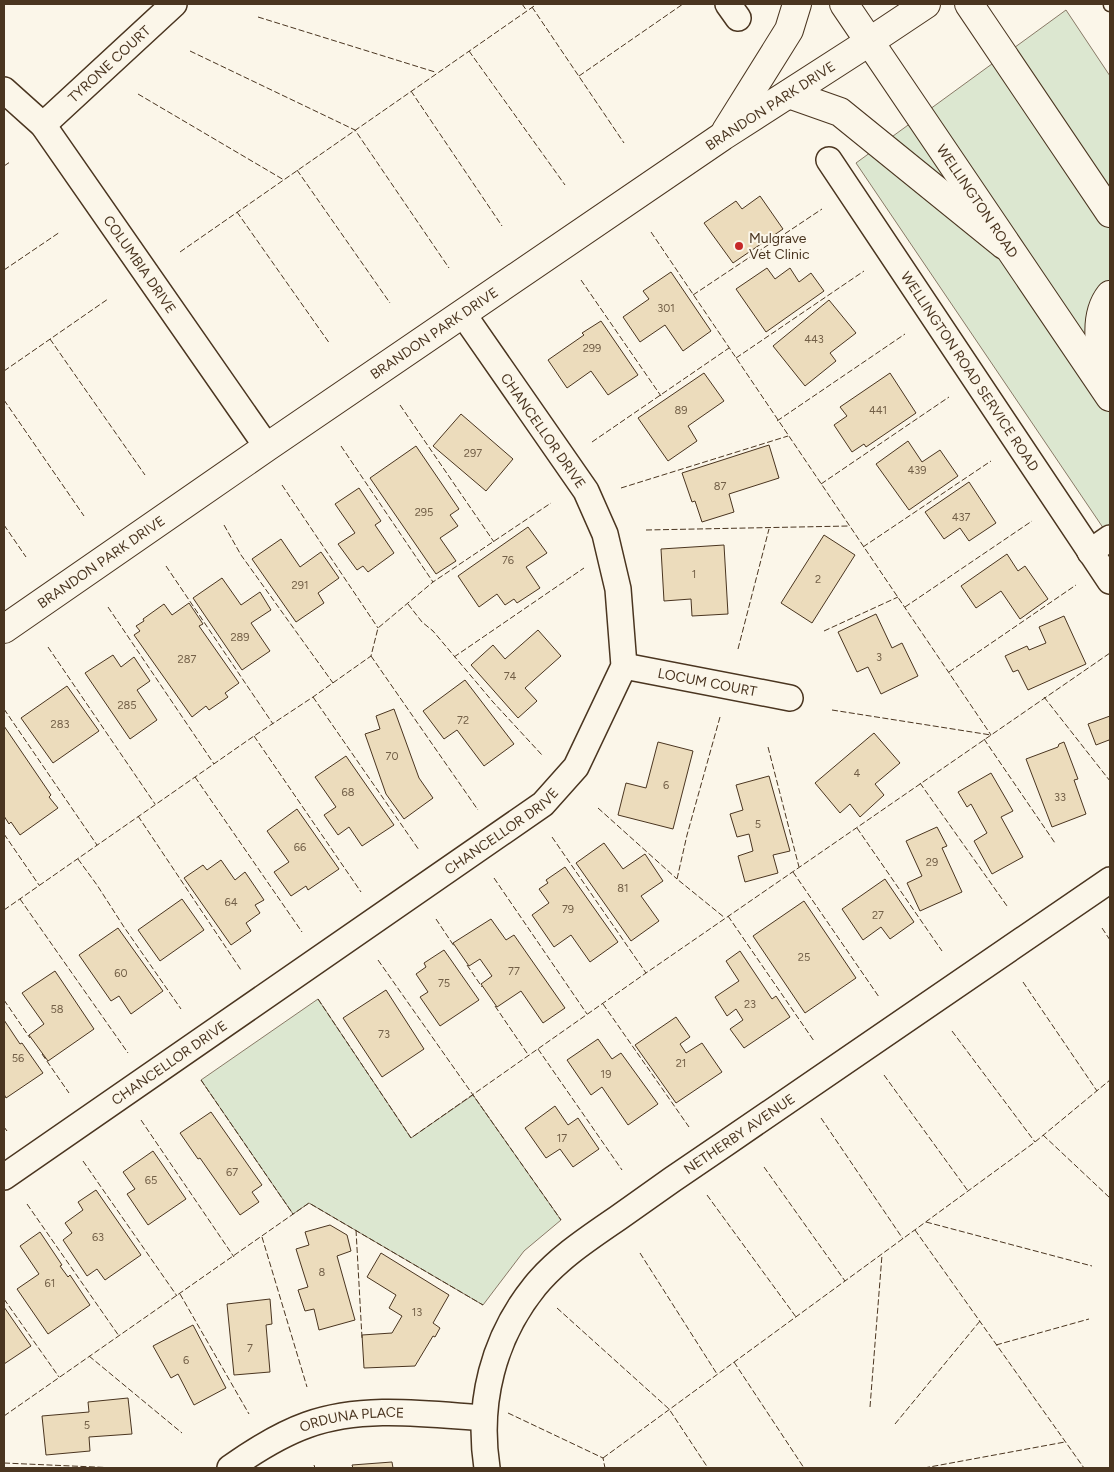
<svg xmlns="http://www.w3.org/2000/svg" width="1114" height="1472" viewBox="0 0 1114 1472" font-family="Figtree,sans-serif">
<style>
.green{fill:#dce7d0;stroke:#887966}
.building{fill:#ecdcbc;stroke:#4a3520}
.lines{fill:none;stroke-linecap:round;stroke-linejoin:round}
.lane-casing{stroke:#4a3520;stroke-width:15}
.street-casing{stroke:#4a3520;stroke-width:28}
.secondary-casing{stroke:#4a3520;stroke-width:30}
.highway-casing{stroke:#4a3520;stroke-width:30}
.lane{stroke:#fbf6e9;stroke-width:12}
.street{stroke:#fbf6e9;stroke-width:25}
.secondary{stroke:#fbf6e9;stroke-width:28}
.highway{stroke:#fbf6e9;stroke-width:28}
.fence{stroke:#4a3520;stroke-width:1;stroke-dasharray:6 2.5;stroke-linecap:butt}
.poi-dot{fill:#c62828;stroke:#fbf6e9;stroke-width:2}
.labels{text-anchor:middle;dominant-baseline:central;stroke-width:4;stroke-linejoin:round;paint-order:stroke}
.number-label{font-size:11px;fill:#725f47}
.street-label{font-size:14px;fill:#4a3520;stroke:#fbf6e9}
.poi-label{font-size:14px;fill:#4a3520;stroke:#fbf6e9;text-anchor:start}
</style>
<rect width="100%" height="100%" fill="#fbf6e9"/>
<g class="green">
<path d="M1066,10l44,66v462l-254,-375z"/>
<path d="M318,999l93,139 62,-43 88,125 -37,31 -41,54 -174,-102 -16,11 -92,-134z"/>
</g>
<g class="building">
<path d="M760,196l23,33 -50,34 -29,-40 32,-22 6,8z"/>
<path d="M767,268l8,11 15,-11 9,14 12,-9 13,18 -58,41 -30,-43z"/>
<path d="M671,272l40,59 -28,20 -18,-26 -25,17 -17,-25 26,-18 -6,-8z"/>
<path d="M829,300l27,33 -26,20 6,8 -31,25 -32,-40z"/>
<path d="M601,321l37,54 -30,20 -17,-24 -24,17 -19,-28 36,-25 -2,-2z"/>
<path d="M704,373l20,28 -36,25 9,15 -29,20 -30,-43z"/>
<path d="M890,373l26,40 -50,34 -2,-3 -12,8 -18,-27 13,-9 -7,-9z"/>
<path d="M461,414l52,45 -27,32 -53,-45z"/>
<path d="M908,441l14,21 18,-12 18,26 -49,34 -33,-46z"/>
<path d="M769,445l10,33 -50,16 5,18 -32,10 -7,-21 -3,1 -10,-29z"/>
<path d="M416,446l43,63 -9,6 8,11 -18,12 16,23 -20,13 -66,-96z"/>
<path d="M969,482l27,41 -27,18 -9,-13 -16,11 -19,-27z"/>
<path d="M359,488l22,33 -6,4 19,28 -26,19 -5,-6 -6,4 -19,-26 17,-11 -20,-29z"/>
<path d="M528,527l19,26 -21,14 14,21 -23,15 -3,-4 -9,6 -8,-11 -18,13 -21,-31z"/>
<path d="M824,535l31,20 -43,68 -31,-20z"/>
<path d="M281,539l19,28 21,-15 18,26 -21,15 6,10 -28,19 -44,-63z"/>
<path d="M724,545l4,69 -36,2 -1,-17 -27,2 -3,-52z"/>
<path d="M1007,554l11,17 7,-5 23,33 -28,20 -19,-28 -25,17 -15,-22z"/>
<path d="M222,578l19,27 19,-13 11,18 -20,13 19,28 -28,19 -49,-72z"/>
<path d="M189,603l14,21 -4,2 40,57 -14,10 3,4 -19,13 -3,-4 -14,11 -58,-82 6,-4 -4,-5 8,-5 -1,-2 21,-15 8,11z"/>
<path d="M876,614l16,34 10,-5 16,33 -37,18 -13,-27 -11,5 -19,-40z"/>
<path d="M1064,616l22,48 -58,26 -10,-20 -5,2 -8,-16 22,-10 2,4 17,-7 -7,-16z"/>
<path d="M538,630l23,26 -36,32 12,13 -19,17 -47,-53 22,-20 12,14z"/>
<path d="M113,655l8,12 13,-10 16,24 -13,9 20,30 -27,19 -45,-66z"/>
<path d="M465,680l49,64 -30,22 -27,-36 -13,9 -21,-28z"/>
<path d="M67,686l32,45 -46,32 -32,-45z"/>
<path d="M394,709l25,69 14,20 -29,21 -18,-25 -21,-60 15,-5 -4,-13z"/>
<path d="M1110,716v27l-1,-3 -13,5 -8,-21z"/>
<path d="M4,726l47,69 -2,2 9,11 -38,27 -9,-13 -2,2 -5,-8z"/>
<path d="M874,733l26,30 -25,21 9,11 -24,22 -10,-13 -10,9 -25,-30z"/>
<path d="M658,742l35,9 -20,78 -55,-14 8,-32 20,5z"/>
<path d="M1064,742l14,37 -4,1 12,34 -34,13 -26,-68 32,-12 1,-3z"/>
<path d="M346,756l48,69 -32,21 -13,-19 -11,8 -14,-20 12,-8 -21,-30z"/>
<path d="M991,773l22,38 -12,6 22,40 -31,17 -18,-33 13,-8 -16,-29 -4,3 -9,-15z"/>
<path d="M769,776l21,75 -17,4 5,18 -33,9 -7,-26 15,-5 -4,-17 -12,3 -7,-23 13,-4 -7,-25z"/>
<path d="M297,809l42,60 -31,21 -2,-4 -15,10 -17,-24 15,-10 -22,-31z"/>
<path d="M937,827l10,19 -5,2 20,44 -42,19 -13,-28 15,-7 -16,-35z"/>
<path d="M604,843l19,26 22,-15 18,27 -22,15 18,25 -28,20 -55,-78z"/>
<path d="M221,860l14,20 10,-8 19,28 -9,5 5,8 -14,10 5,8 -20,14 -47,-67 19,-13 4,5z"/>
<path d="M565,867l53,75 -28,20 -19,-27 -17,12 -22,-32 17,-12 -10,-14 9,-6 -2,-3z"/>
<path d="M885,879l29,43 -24,17 -9,-12 -18,13 -21,-31z"/>
<path d="M182,899l22,31 -44,31 -22,-31z"/>
<path d="M804,901l52,77 -51,35 -52,-77z"/>
<path d="M491,919l15,21 8,-5 51,73 -22,15 -22,-32 -24,16 -16,-23 11,-8 -12,-17 -11,7 -16,-23z"/>
<path d="M118,928l45,63 -32,23 -12,-18 -8,5 -32,-46z"/>
<path d="M444,950l35,50 -39,26 -20,-29 8,-5 -12,-18 10,-7 -2,-4z"/>
<path d="M740,951l32,48 4,-3 14,21 -46,31 -14,-19 13,-9 -7,-11 -9,7 -12,-19 24,-16 -13,-20z"/>
<path d="M55,971l39,58 -46,32 -19,-26 15,-11 -22,-31z"/>
<path d="M386,990l38,59 -42,28 -39,-59z"/>
<path d="M676,1017l14,20 -10,7 6,9 16,-10 20,29 -46,31 -41,-58z"/>
<path d="M4,1020l16,24 2,-1 21,30 -37,25 -2,-4z"/>
<path d="M598,1039l14,20 9,-6 37,51 -30,21 -26,-38 -11,8 -24,-35z"/>
<path d="M555,1106l13,19 10,-7 21,31 -26,18 -13,-18 -14,9 -21,-30z"/>
<path d="M211,1112l51,73 -10,7 7,10 -19,13 -40,-57 -2,1 -18,-26z"/>
<path d="M153,1151l33,48 -38,26 -21,-31 8,-5 -12,-17z"/>
<path d="M96,1190l45,65 -36,25 -8,-11 -10,7 -24,-36 9,-7 -7,-10 18,-13 -5,-8z"/>
<path d="M330,1225l17,10 4,16 -14,5 18,64 -36,10 -5,-21 -9,2 -7,-21 10,-3 -12,-38 13,-4 -4,-13z"/>
<path d="M40,1232l22,33 -2,1 8,11 2,-2 20,30 -42,29 -31,-45 22,-15 -19,-28z"/>
<path d="M381,1253l68,42 -16,28 7,5 -5,9 -2,-1 -18,30 -51,2 -2,-33 30,-2 10,-17 -13,-8 7,-13 -29,-18z"/>
<path d="M270,1299l2,25 -6,1 4,47 -36,3 -7,-71z"/>
<path d="M4,1307l27,39 -27,18z"/>
<path d="M193,1325l33,63 -32,17 -16,-31 -7,4 -18,-32z"/>
<path d="M128,1398l4,36 -43,3 1,14 -44,4 -4,-39 47,-4 -1,-10z"/>
<path d="M392,1462l1,6h-40l-1,-3z"/>
</g>
<g class="lines">
<defs>
<path id="lane" d="M1110,4v1"/>
<g id="street">
<path d="M728,4l10,14"/>
<path id="s1" d="M4,90l39,35 224,322"/>
<path id="s2" d="M43,125l131,-121"/>
<path id="s3" d="M829,160l281,421"/>
<path d="M1090,552l20,-14"/>
<path id="s4" d="M624,666l166,32"/>
<path id="s5" d="M4,1177l539,-373 33,-37 48,-101 -6,-77 -13,-55 -19,-43 -123,-177"/>
<path id="s6" d="M230,1468c24,-17 49,-33 77,-43 56,-20 119,-11 176,-7"/>
<path id="s7" d="M487,1468c-10,-65 6,-130 48,-182 23,-28 54,-48 83,-68 36,-26 72,-51 108,-75 128,-88 256,-176 384,-263"/>
</g>
<g id="secondary">
<path d="M789,94l51,18 164,133"/>
<path d="M726,131l63,-101 8,-26"/>
<path id="s8" d="M4,629l263,-182 456,-311 146,-94"/>
</g>
<g id="highway">
<path id="s9" d="M844,4l266,393"/>
<path d="M969,4l141,209"/>
<path d="M869,42l57,-38"/>
<path d="M1108,385c-6,-27 -17,-66 2,-90"/>
</g>
</defs>
<use href="#lane" class="lane-casing"/>
<use href="#street" class="street-casing"/>
<use href="#secondary" class="secondary-casing"/>
<use href="#highway" class="highway-casing"/>
<use href="#lane" class="lane"/>
<use href="#street" class="street"/>
<use href="#secondary" class="secondary"/>
<use href="#highway" class="highway"/>
<g class="fence">
<path d="M522,4l5,7"/>
<path d="M532,7l92,136"/>
<path d="M258,17l177,55"/>
<path d="M190,51l165,79 94,138"/>
<path d="M469,51l96,134"/>
<path d="M579,76l104,-72"/>
<path d="M411,91l91,135"/>
<path d="M138,94l146,86"/>
<path d="M4,166l6,-4"/>
<path d="M297,170l93,133"/>
<path d="M237,212l93,132"/>
<path d="M651,232l340,503"/>
<path d="M180,252l357,-248"/>
<path d="M4,270l56,-38"/>
<path d="M581,280l80,116"/>
<path d="M693,295l129,-86"/>
<path d="M50,339l95,136"/>
<path d="M736,358l128,-87"/>
<path d="M4,371l104,-72"/>
<path d="M4,400l80,116"/>
<path d="M400,405l94,137"/>
<path d="M777,421l128,-87"/>
<path d="M592,442l137,-94"/>
<path d="M341,446l92,136"/>
<path d="M821,484l128,-87"/>
<path d="M282,485l96,143"/>
<path d="M621,488l167,-52"/>
<path d="M4,525l22,32"/>
<path d="M224,525l17,30 92,128"/>
<path d="M646,530l203,-4"/>
<path d="M863,547l128,-86"/>
<path d="M166,566l107,158"/>
<path d="M408,604l14,18 11,9 60,71 49,53"/>
<path d="M108,607l106,157"/>
<path d="M905,607l127,-86"/>
<path d="M824,631l74,-34"/>
<path d="M48,647l107,157"/>
<path d="M738,649l31,-120"/>
<path d="M371,656l107,154"/>
<path d="M454,657l130,-89"/>
<path d="M949,672l127,-87"/>
<path d="M313,697l106,153"/>
<path d="M1044,697l66,84"/>
<path d="M4,709l93,136"/>
<path d="M832,710l159,25"/>
<path d="M720,717l-33,118 -10,44 48,39"/>
<path d="M254,736l107,156"/>
<path d="M984,739l71,104"/>
<path d="M768,747l31,120"/>
<path d="M195,777l107,155"/>
<path d="M920,783l87,123"/>
<path d="M598,808l79,71"/>
<path d="M138,816l103,154"/>
<path d="M857,828l85,123"/>
<path d="M4,834l35,51"/>
<path d="M552,837l94,136"/>
<path d="M78,859l19,26 27,42 57,82"/>
<path d="M793,872l86,125"/>
<path d="M494,878l93,136"/>
<path d="M20,899l108,154"/>
<path d="M4,910l250,-174 59,-39 58,-41 7,-28 55,-46 118,-79"/>
<path d="M728,916l86,125"/>
<path d="M436,919l18,27"/>
<path d="M1102,928l8,12"/>
<path d="M378,960l183,260"/>
<path d="M467,965l15,22"/>
<path d="M1023,982l74,109"/>
<path d="M318,999l93,139 235,-165 464,-320"/>
<path d="M4,1000l26,38"/>
<path d="M603,1004l86,123"/>
<path d="M495,1006l34,50"/>
<path d="M952,1031l83,111"/>
<path d="M538,1049l84,121"/>
<path d="M42,1054l27,39"/>
<path d="M884,1075l84,116"/>
<path d="M201,1080l92,134"/>
<path d="M821,1118l82,121"/>
<path d="M141,1120l93,137"/>
<path d="M4,1127l3,4"/>
<path d="M1043,1135l67,63"/>
<path d="M83,1161l94,135"/>
<path d="M764,1167l81,114"/>
<path d="M707,1195l89,122"/>
<path d="M27,1204l92,132"/>
<path d="M926,1222l166,44"/>
<path d="M356,1230l6,108"/>
<path d="M915,1230l169,238"/>
<path d="M262,1237l45,150"/>
<path d="M640,1253l77,121"/>
<path d="M180,1294l69,120"/>
<path d="M4,1299l55,78"/>
<path d="M557,1308l112,101 39,59"/>
<path d="M996,1345l93,-26"/>
<path d="M89,1356l93,77"/>
<path d="M734,1362l70,106"/>
<path d="M870,1407l12,-152"/>
<path d="M508,1413l95,45 2,10"/>
<path d="M4,1416l305,-213 174,102"/>
<path d="M895,1424l85,-103"/>
<path d="M603,1458l432,-316 75,-62"/>
<path d="M4,1463l113,5"/>
<path d="M314,1465l1,3"/>
<path d="M924,1468l141,-26"/>
</g>
</g>
<circle class="poi-dot" cx="739" cy="246" r="5"/>
<g class="labels">
<g class="number-label">
<text x="666" y="308">301</text>
<text x="814" y="339">443</text>
<text x="592" y="348">299</text>
<text x="681" y="410">89</text>
<text x="878" y="410">441</text>
<text x="473" y="453">297</text>
<text x="917" y="470">439</text>
<text x="720" y="486">87</text>
<text x="424" y="512">295</text>
<text x="961" y="517">437</text>
<text x="508" y="560">76</text>
<text x="694" y="574">1</text>
<text x="818" y="579">2</text>
<text x="300" y="585">291</text>
<text x="240" y="637">289</text>
<text x="879" y="657">3</text>
<text x="187" y="659">287</text>
<text x="510" y="676">74</text>
<text x="127" y="705">285</text>
<text x="463" y="720">72</text>
<text x="60" y="724">283</text>
<text x="392" y="756">70</text>
<text x="857" y="773">4</text>
<text x="666" y="785">6</text>
<text x="348" y="792">68</text>
<text x="1060" y="797">33</text>
<text x="758" y="824">5</text>
<text x="300" y="847">66</text>
<text x="932" y="862">29</text>
<text x="623" y="888">81</text>
<text x="231" y="902">64</text>
<text x="568" y="909">79</text>
<text x="878" y="915">27</text>
<text x="804" y="957">25</text>
<text x="514" y="971">77</text>
<text x="121" y="973">60</text>
<text x="444" y="983">75</text>
<text x="750" y="1004">23</text>
<text x="57" y="1009">58</text>
<text x="384" y="1034">73</text>
<text x="18" y="1058">56</text>
<text x="681" y="1063">21</text>
<text x="606" y="1074">19</text>
<text x="562" y="1138">17</text>
<text x="232" y="1172">67</text>
<text x="151" y="1180">65</text>
<text x="98" y="1237">63</text>
<text x="322" y="1272">8</text>
<text x="50" y="1283">61</text>
<text x="417" y="1312">13</text>
<text x="250" y="1348">7</text>
<text x="186" y="1360">6</text>
<text x="87" y="1425">5</text>
</g>
<g class="street-label">
<text stroke="none"><textPath href="#s2" startOffset="90">TYRONE COURT</textPath></text>
<text stroke="none"><textPath href="#s8" startOffset="928">BRANDON PARK DRIVE</textPath></text>
<text stroke="none"><textPath href="#s9" startOffset="238">WELLINGTON ROAD</textPath></text>
<text stroke="none"><textPath href="#s1" startOffset="222">COLUMBIA DRIVE</textPath></text>
<text stroke="none"><textPath href="#s8" startOffset="522">BRANDON PARK DRIVE</textPath></text>
<text stroke="none"><textPath href="#s3" startOffset="254">WELLINGTON ROAD SERVICE ROAD</textPath></text>
<text transform="translate(543 431) rotate(55)">CHANCELLOR DRIVE</text>
<text stroke="none"><textPath href="#s8" startOffset="118">BRANDON PARK DRIVE</textPath></text>
<text stroke="none"><textPath href="#s4" startOffset="85">LOCUM COURT</textPath></text>
<text stroke="none"><textPath href="#s5" startOffset="606">CHANCELLOR DRIVE</textPath></text>
<text stroke="none"><textPath href="#s5" startOffset="201">CHANCELLOR DRIVE</textPath></text>
<text stroke="none"><textPath href="#s7" startOffset="449">NETHERBY AVENUE</textPath></text>
<text stroke="none"><textPath href="#s6" startOffset="134">ORDUNA PLACE</textPath></text>
</g>
<g class="poi-label">
<text x="749" y="238">Mulgrave<tspan x="749" dy="16">Vet Clinic</tspan></text>
</g>
</g>
<rect width="1114" height="1472" fill="none" stroke="#4a3520" stroke-width="10"/>
</svg>
